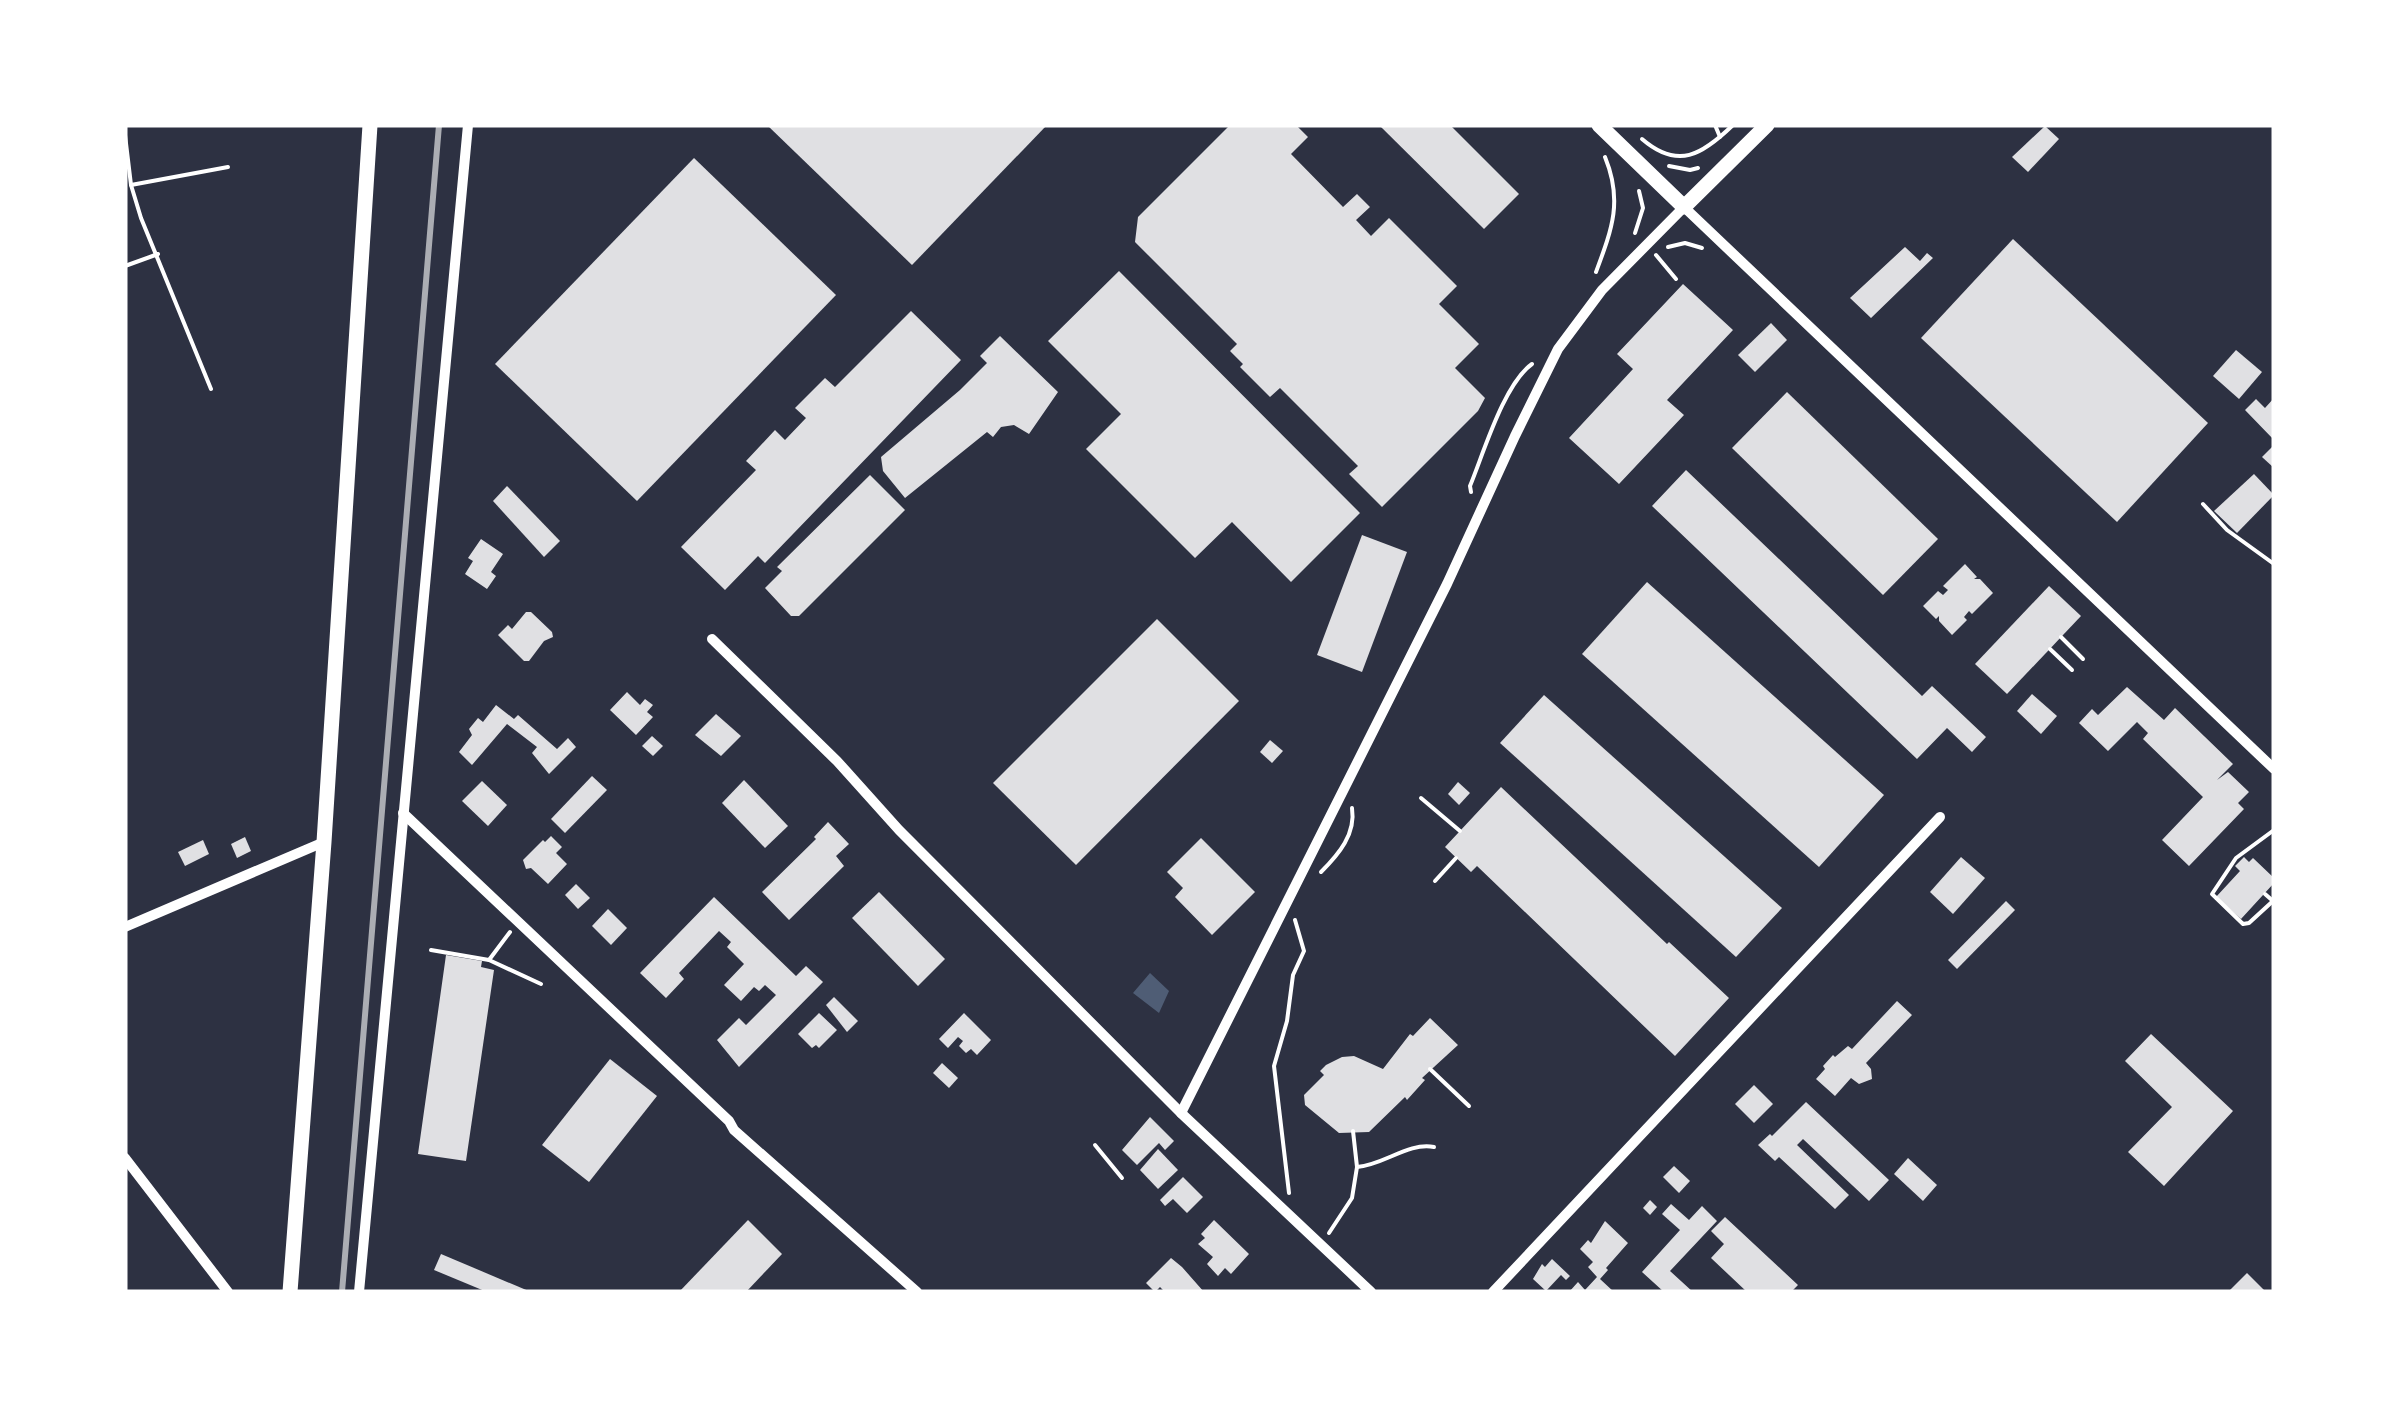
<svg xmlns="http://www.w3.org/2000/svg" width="2399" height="1417" viewBox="0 0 2399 1417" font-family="Karla,sans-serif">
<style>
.water{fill:#4f5d75}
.building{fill:#e0e0e3}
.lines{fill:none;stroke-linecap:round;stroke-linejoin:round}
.path{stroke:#fff;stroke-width:4}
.minor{stroke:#fff;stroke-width:10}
.tertiary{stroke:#fff;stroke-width:15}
.rail{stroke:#abadb3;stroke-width:6}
</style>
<rect width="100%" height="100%" fill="#2d3142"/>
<path class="water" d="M1150,973l19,18 -10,22 -26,-20z"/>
<g class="building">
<path d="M767,125h280l-135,140z"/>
<path d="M1230,125h66l12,12 -17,17 52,53 14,-13 13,13 -14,13 15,16 18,-18 68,68 -18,18 40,40 -24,24 30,30 -7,13 -96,96 -33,-33 9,-8 -78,-78 -10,9 -30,-30 3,-3 -13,-13 7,-7 -102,-102 3,-25z"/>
<path d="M1379,125h71l69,69 -35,35z"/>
<path d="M2045,126l14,13 -31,33 -16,-15z"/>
<path d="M694,158l142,137 -199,206 -142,-137z"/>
<path d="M2013,239l195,184 -91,99 -196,-184z"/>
<path d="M1905,247l15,14 7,-8 6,5 -62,60 -21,-20z"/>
<path d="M1119,271l241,242 -69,69 -59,-60 -37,36 -109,-109 35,-35 -73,-73z"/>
<path d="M1683,284l50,46 -66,70 17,15 -65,69 -50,-46 64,-69 -16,-15z"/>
<path d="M911,311l50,49 -196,203 -7,-7 -33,34 -44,-43 75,-77 -10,-9 29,-31 10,10 21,-22 -11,-10 30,-30 10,9z"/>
<path d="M1771,323l16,17 -32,32 -17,-17z"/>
<path d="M1000,336l58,56 -29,42 -15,-9 -13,2 -8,10 -6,-5 -82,66 -22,-27 -2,-14 79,-67 27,-27 -7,-7z"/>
<path d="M2236,350l26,22 -23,27 -26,-23z"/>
<path d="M1787,392l151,147 -55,56 -151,-147z"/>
<path d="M2274,398v42l-29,-30 11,-11 9,9z"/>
<path d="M2274,445v23l-12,-11z"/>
<path d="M1686,470l236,226 10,-10 54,51 -14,15 -25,-24 -30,31 -265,-253z"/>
<path d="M2254,474l20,21 -37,38 -23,-22z"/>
<path d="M870,475l35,35 -106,106h-8l-26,-28 17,-17 -5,-4z"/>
<path d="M507,486l53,55 -16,16 -51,-56z"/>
<path d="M1362,535l45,17 -45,120 -45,-17z"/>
<path d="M481,539l22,15 -12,18 5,4 -9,13 -22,-15 8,-13 -5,-3z"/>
<path d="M1965,564l12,13 -3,2h6l13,14 -21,21 -3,-3 -5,6 3,3 -15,15 -13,-14v-5l-3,3 -13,-13 15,-15 5,4 5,-5 -5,-4z"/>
<path d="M1647,582l237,213 -65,72 -237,-213z"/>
<path d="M2049,586l32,30 -74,78 -32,-30z"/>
<path d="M526,612h5l21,20 1,5 -9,4 -15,20h-5l-26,-26 10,-10 4,4z"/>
<path d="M1157,619l82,82 -163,164 -83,-82z"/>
<path d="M2127,687l37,33 11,-12 58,56 -16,16 11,-8 21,20 -11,11 6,6 -55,57 -27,-26 41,-43 -60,-58 5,-6 -11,-11 -29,29 -29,-28 13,-14 6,6z"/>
<path d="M627,692l13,13 5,-6 8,6 -6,7 6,5 -17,18 -26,-25z"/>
<path d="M2032,694l25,22 -16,18 -24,-23z"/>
<path d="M1544,695l238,213 -46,49 -236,-214z"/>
<path d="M496,705l18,14 4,-4 39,34 11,-11 8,9 -27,27 -17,-21 5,-6 -30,-23 -35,41 -13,-13 13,-17 -3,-6 9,-11 5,4z"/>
<path d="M716,714l25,22 -20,20 -26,-21z"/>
<path d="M652,736l11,10 -10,10 -11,-10z"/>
<path d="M1270,740l13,11 -11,12 -12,-11z"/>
<path d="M592,776l15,14 -42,43 -14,-14z"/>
<path d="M744,780l44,46 -23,22 -43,-45z"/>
<path d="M482,781l25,24 -19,21 -26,-25z"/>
<path d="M1458,782l12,11 -11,12 -11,-11z"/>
<path d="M1501,787l166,157 2,-2 60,56 -54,58 -198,-190 -6,6 -26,-25z"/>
<path d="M828,822l21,22 -13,12 8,10 -55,54 -27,-28 54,-53 -2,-2z"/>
<path d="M551,836l11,11 -6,6 11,11 -19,20 -17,-16 -5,1 -3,-9 20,-20 2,2z"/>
<path d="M245,837l6,14 -14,7 -6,-14z"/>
<path d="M1201,838l54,54 -43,43 -37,-38 8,-9 -16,-16z"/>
<path d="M203,840l6,14 -24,12 -7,-14z"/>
<path d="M1961,857l24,21 -32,36 -23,-22z"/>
<path d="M2244,857l5,5 4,-4 21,20v5l-33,36 -25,-22 24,-26 -5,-5z"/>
<path d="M576,884l14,14 -12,11 -13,-14z"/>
<path d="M879,892l66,67 -27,27 -66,-68z"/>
<path d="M714,897l82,79 10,-10 17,16 -84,85 -22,-27 22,-22 7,7 30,-30 -11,-10 -6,6 -5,-4 -13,14 -17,-16 20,-21 -17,-17 4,-5 -12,-11 -40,42 5,6 -18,19 -26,-25z"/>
<path d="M2006,901l9,9 -58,59 -9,-9z"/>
<path d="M608,909l19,19 -16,17 -19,-19z"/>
<path d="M446,955l36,6 -1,6 13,3 -28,191 -48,-7z"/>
<path d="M834,997l24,24 -11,11 -21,-27z"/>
<path d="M1897,1001l15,14 -46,48 5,6 1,10 -13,5 -8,-6 -16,18 -19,-17 9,-10 -2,-3 10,-11 2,2 13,-11 4,3z"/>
<path d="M819,1013l18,17 -18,18 -3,-3 -4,3 -14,-14z"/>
<path d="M964,1013l27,27 -14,15 -6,-6 -5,4 -7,-7 4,-5 -5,-4 -10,11 -9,-9z"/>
<path d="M1430,1018l28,27 -36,33 3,2 -18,20 -2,-3 -36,35 -30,1 -34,-28 -1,-10 20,-20 -4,-4 6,-6 16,-8 12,-1 29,13 27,-35 3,2z"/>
<path d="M2151,1034l82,77 -69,75 -36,-34 44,-45 -47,-46z"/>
<path d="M610,1059l47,37 -68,86 -47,-37z"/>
<path d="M942,1063l16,15 -9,10 -16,-15z"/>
<path d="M1754,1085l19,19 -19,19 -19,-19z"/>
<path d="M1806,1102l83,78 -20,21 -66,-62 -6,6 52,50 -14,14 -56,-52 -4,4 -17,-16 12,-11 2,2z"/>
<path d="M1150,1117l24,24 -9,9 -6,-7 -22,22 -15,-15z"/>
<path d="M1158,1149l20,21 -20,19 -18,-19z"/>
<path d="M1908,1158l29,27 -14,16 -29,-27z"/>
<path d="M1674,1166l16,15 -11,12 -16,-16z"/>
<path d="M1183,1177l20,20 -16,16 -14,-14 -8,7 -5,-6z"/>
<path d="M1650,1200l7,7 -7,8 -7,-7z"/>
<path d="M1671,1204l18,16 13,-14 15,15 -47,50 23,21h-29l-22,-20 38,-42 -18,-16z"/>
<path d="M1725,1217l73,68 -7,7h-44l-36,-34 13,-14 -13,-13z"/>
<path d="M748,1220l34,34 -36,38h-67z"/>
<path d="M1214,1220l35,34 -18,20 -6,-6 -7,8 -11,-12 6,-7 -15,-13 7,-6 -4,-4z"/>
<path d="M1605,1221l23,22 -22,25 2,2 -8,9 14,13h-45l9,-10 7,8 12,-13 -9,-10 5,-5 -13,-13 8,-9 3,3z"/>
<path d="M441,1254l90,38h-44l-53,-22z"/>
<path d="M1171,1258l11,9 22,25h-39l-5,-5 -5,5 -9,-9z"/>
<path d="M1552,1259l18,17 -4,4 -5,-5 -15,16 -13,-12 9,-15 3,3z"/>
<path d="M2247,1273l19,19h-38z"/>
</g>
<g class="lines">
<g class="path">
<path d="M1715,125l5,12"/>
<path d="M125,135l6,50 10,33 70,171"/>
<path d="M1642,139c36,31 60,16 91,-14"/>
<path d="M1669,166l21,4 8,-2"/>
<path d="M131,185l97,-18"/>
<path d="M1635,233l8,-25 -4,-17"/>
<path d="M1668,247l17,-4 17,5"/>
<path d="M1656,255l20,24"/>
<path d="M125,266l33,-12"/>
<path d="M1596,272c16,-43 27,-71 9,-115"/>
<path d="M1471,492l-1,-6c14,-34 34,-102 62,-122"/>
<path d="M2203,504l24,26 47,34"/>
<path d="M2061,637l22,22"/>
<path d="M2050,649l22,21"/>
<path d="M1421,798l39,33"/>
<path d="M1321,872c18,-18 35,-38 31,-64"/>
<path d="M1435,881l21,-23"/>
<path d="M2265,894l8,7 1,-2"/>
<path d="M2273,901l-24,22 -6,1 -31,-30 24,-36 38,-28"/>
<path d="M431,950l58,10 52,24"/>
<path d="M489,960l21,-28"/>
<path d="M1430,1069l39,37"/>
<path d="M1353,1131l4,36"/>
<path d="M1095,1145l27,33"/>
<path d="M1289,1193l-15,-127 13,-45 6,-46 11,-24 -9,-31"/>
<path d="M1329,1233l23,-35 5,-31c27,-2 51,-25 77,-20"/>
</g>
<g class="minor">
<path d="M712,639l125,122 62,69 282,283 190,179"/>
<path d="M403,813l326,308 5,9 183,162"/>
<path d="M125,927l199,-85"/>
<path d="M1181,1113l266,-529 68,-148 43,-87 44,-59 82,-83 590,562"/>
<path d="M125,1158l103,134"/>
<path d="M359,1292l109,-1167"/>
<path d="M1493,1292l447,-475"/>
</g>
<g class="tertiary">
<path d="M1599,125l85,82 83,-82"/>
<path d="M290,1292l34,-450 46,-717"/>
</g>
<path class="rail" d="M342,1292l97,-1167"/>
</g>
<rect width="2399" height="1417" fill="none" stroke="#ffffff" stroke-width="255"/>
</svg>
